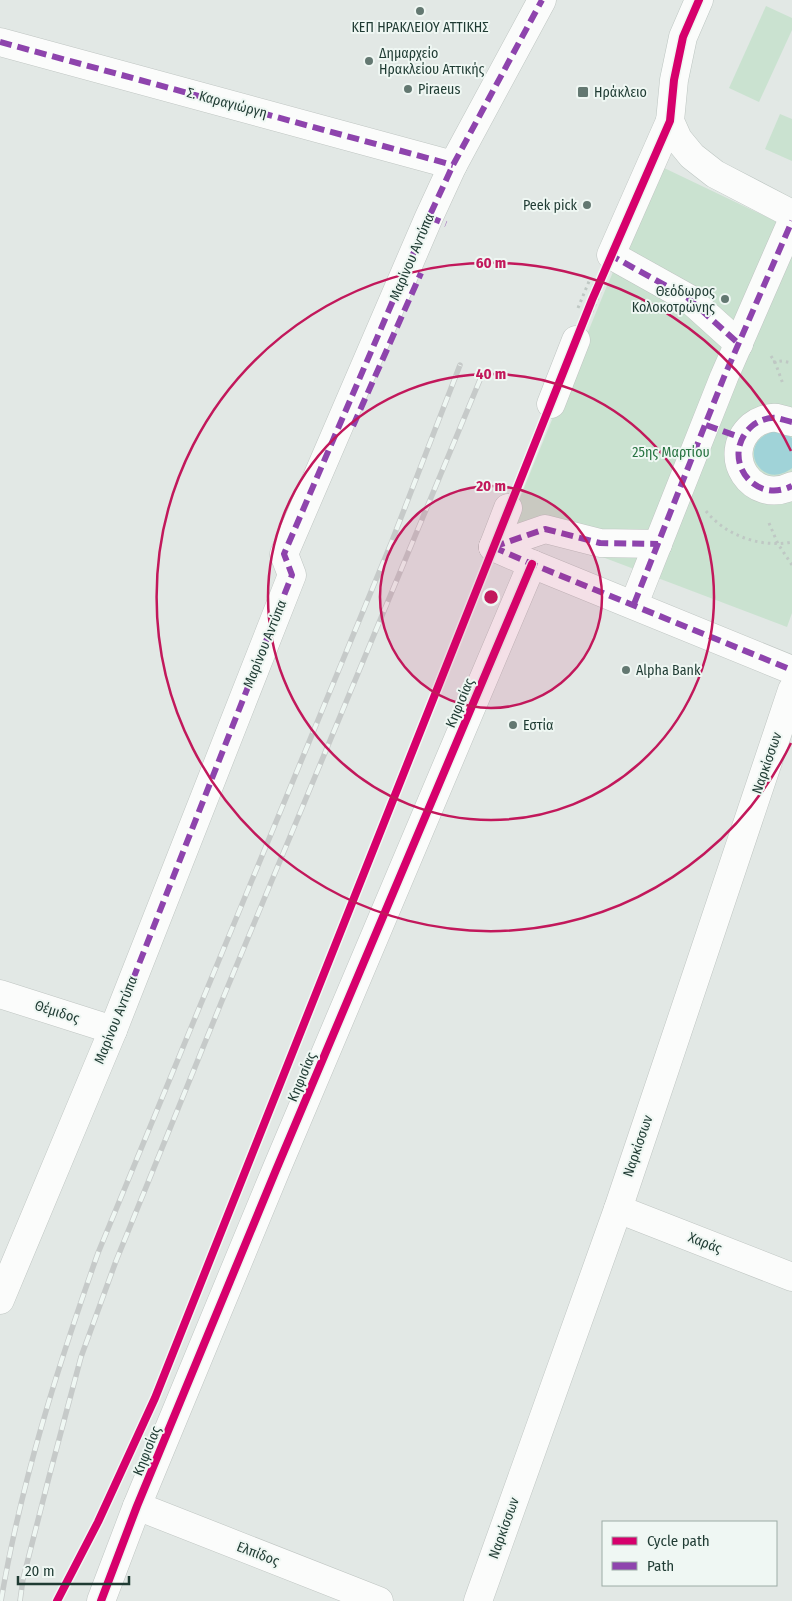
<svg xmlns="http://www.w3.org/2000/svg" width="792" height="1601" viewBox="0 0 792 1601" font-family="'Fira Sans Condensed',sans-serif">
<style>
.green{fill:#cae2d0}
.water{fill:#a0d3d8}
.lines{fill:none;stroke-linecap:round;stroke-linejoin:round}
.street-casing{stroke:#bfc5c2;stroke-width:29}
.secondary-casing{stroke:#bdc6c2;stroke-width:29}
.path{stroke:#bfc8c4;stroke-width:3;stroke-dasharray:2.5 4;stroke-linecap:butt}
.street{stroke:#fbfcfb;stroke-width:28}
.secondary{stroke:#fbfcfb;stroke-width:28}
.rail-casing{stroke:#c6cac9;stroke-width:5.5}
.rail{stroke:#eff7f3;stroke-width:4;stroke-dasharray:11;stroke-linecap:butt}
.quiet{stroke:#8e44ad;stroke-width:6;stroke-dasharray:12 6;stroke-linecap:butt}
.cycleway-casing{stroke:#eff7f3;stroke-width:11}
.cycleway{stroke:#d6006c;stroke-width:8}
.ring{fill:none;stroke:#c2185b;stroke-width:2.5}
.poi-dot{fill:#637871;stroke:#eff7f3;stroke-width:2}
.labels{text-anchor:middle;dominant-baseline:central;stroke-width:4;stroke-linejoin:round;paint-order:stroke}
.poi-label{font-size:14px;fill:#1f3b33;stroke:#eff7f3;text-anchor:start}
.street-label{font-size:14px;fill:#1f3b33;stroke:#eff7f3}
.park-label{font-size:14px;fill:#287442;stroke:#eff7f3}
.centre{fill:#c2185b;stroke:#eff7f3;stroke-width:2.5}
.ring-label{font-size:15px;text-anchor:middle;font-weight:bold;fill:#c2185b;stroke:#eff7f3;stroke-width:4;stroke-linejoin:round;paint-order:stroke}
</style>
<rect width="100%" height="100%" fill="#e2e8e5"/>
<g class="green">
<path d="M766,6l26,12v12l-33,72 -30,-14z"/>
<path d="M780,114l12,5v42l-27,-12z"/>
<path d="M660,166l132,63v384l-5,14 -277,-105 96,-234z"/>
</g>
<path class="water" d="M776,431l9,2 7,5v30c-33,25 -58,-28 -16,-37z"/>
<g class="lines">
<defs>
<g id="street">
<path d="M0,42l453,123"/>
<path d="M670,121l-59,134 77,43 51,46"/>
<path d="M551,404l25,-64"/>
<path d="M792,422c-5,-1 -10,-3 -15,-4 -9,-1 -19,3 -25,8 -33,29 0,80 40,60"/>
<path d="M493,547l39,17 260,106"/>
<path d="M493,547l52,-18 55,14 58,1"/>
<path d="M493,547l15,-39"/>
<path d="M634,604l90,-227 68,-156"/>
<path d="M0,994l113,36"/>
<path d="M618,1209l174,68"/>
<path d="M0,1300l113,-270 179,-455 -8,-21 145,-337 24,-52 89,-165"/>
<path d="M137,1506l242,95"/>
<path d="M101,1601l36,-95 139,-336 256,-606"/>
<path d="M478,1601l140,-392 174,-519"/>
</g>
<path id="secondary" d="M699,0l-16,37 -9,43 -4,41 8,18 14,17 23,18 77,40"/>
</defs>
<use href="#street" class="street-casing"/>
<use href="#secondary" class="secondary-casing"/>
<g class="path">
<path d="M578,308l12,-29"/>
<path d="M584,310l11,-27"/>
<path d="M588,310l10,-25"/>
<path d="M592,312l10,-25"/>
<path d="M771,356l4,6 8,22"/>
<path d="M773,362l9,-1 10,2"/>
<path d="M521,477l17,-43"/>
<path d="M706,511c20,25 55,37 86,31"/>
<path d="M769,523l9,21 14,21"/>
</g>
<use href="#street" class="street"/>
<use href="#secondary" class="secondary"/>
<defs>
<g id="rail">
<path d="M1,1601c20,-119 57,-235 97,-348l294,-712 68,-176"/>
<path d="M20,1601l3,-22 26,-102 32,-120 35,-96 112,-275 254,-611"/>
</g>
</defs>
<use href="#rail" class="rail-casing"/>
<use href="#rail" class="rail"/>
<g class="quiet">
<path d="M0,42l453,123"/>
<path d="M429,217l17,7"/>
<path d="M612,252l-1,3 3,2 74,41 51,46"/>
<path d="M792,422c-5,-1 -10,-3 -15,-4 -9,-1 -19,3 -25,8 -33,29 0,80 40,60"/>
<path d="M706,425l36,13"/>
<path d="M353,426l68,-153"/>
<path d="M493,547l39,17 260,106"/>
<path d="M493,547l52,-18 55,14 58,1"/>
<path d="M634,604l90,-227 68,-156"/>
<path d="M113,1030l179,-455 -8,-21 145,-337 24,-52 89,-165"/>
</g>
<defs>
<g id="cycleway">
<path d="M57,1601l41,-79 57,-124 437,-1098 78,-179 4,-41 9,-43 16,-37"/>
<path d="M101,1601l36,-95 139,-336 256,-606"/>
</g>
</defs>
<use href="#cycleway" class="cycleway-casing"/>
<use href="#cycleway" class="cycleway"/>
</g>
<circle cx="491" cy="597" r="111" fill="#c2185b" fill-opacity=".12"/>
<g class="ring">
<circle cx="491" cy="597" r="111"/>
<circle cx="491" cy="597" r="223"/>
<path d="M791 743A334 334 0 1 1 791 451"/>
</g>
<g class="poi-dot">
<circle cx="420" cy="11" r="5"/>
<circle cx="369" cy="61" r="5"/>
<circle cx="408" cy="89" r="5"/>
<rect x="577" y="86" width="12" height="12" rx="2.5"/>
<circle cx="587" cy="205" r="5"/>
<circle cx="725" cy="299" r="5"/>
<circle cx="626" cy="670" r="5"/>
<circle cx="513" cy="725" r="5"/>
</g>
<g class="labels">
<g class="poi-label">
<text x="420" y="27" text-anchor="middle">ΚΕΠ ΗΡΑΚΛΕΙΟΥ ΑΤΤΙΚΗΣ</text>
<text x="379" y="53">Δημαρχείο<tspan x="379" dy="16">Ηρακλείου Αττικής</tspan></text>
<text x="418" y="89">Piraeus</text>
<text x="594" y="92">Ηράκλειο</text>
<text x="577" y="205" text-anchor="end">Peek pick</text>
<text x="715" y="291" text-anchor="end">Θεόδωρος<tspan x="715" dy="16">Κολοκοτρώνης</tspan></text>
<text x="636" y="670">Alpha Bank</text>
<text x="523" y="725">Εστία</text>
</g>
<g class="street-label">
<text transform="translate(227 103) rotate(15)">Σ. Καραγιώργη</text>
<text transform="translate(412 257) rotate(-67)">Μαρίνου Αντύπα</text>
<text transform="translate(265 644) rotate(-68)">Μαρίνου Αντύπα</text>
<text transform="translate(460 703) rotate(-67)">Κηφισίας</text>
<text transform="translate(767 763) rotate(-71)">Ναρκίσσων</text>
<text transform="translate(57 1012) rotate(18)">Θέμιδος</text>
<text transform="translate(116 1020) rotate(-68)">Μαρίνου Αντύπα</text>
<text transform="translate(302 1077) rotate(-67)">Κηφισίας</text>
<text transform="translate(638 1146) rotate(-71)">Ναρκίσσων</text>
<text transform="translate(705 1243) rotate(21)">Χαράς</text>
<text transform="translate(147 1451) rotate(-68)">Κηφισίας</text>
<text transform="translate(504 1528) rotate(-70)">Ναρκίσσων</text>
<text transform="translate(258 1554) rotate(21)">Ελπίδος</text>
</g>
<g class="park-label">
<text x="671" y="452">25ης Μαρτίου</text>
</g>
</g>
<circle cx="491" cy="597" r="8" class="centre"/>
<g class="ring-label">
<text x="491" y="268">60 m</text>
<text x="491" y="379">40 m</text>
<text x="491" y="491">20 m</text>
</g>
<rect x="602" y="1521" width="175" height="65" fill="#eff7f3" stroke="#9caca6"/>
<rect x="612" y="1537" width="25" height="8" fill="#d6006c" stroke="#9caca6"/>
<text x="647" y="1546" font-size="15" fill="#1f3b33">Cycle path</text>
<rect x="612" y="1562" width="25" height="8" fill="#8e44ad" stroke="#9caca6"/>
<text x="647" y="1571" font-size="15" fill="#1f3b33">Path</text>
<path d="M18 1576v8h111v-8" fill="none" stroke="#1f3b33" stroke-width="2.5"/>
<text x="25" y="1576" font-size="15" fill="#1f3b33" stroke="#eff7f3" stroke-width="4" paint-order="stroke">20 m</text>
</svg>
